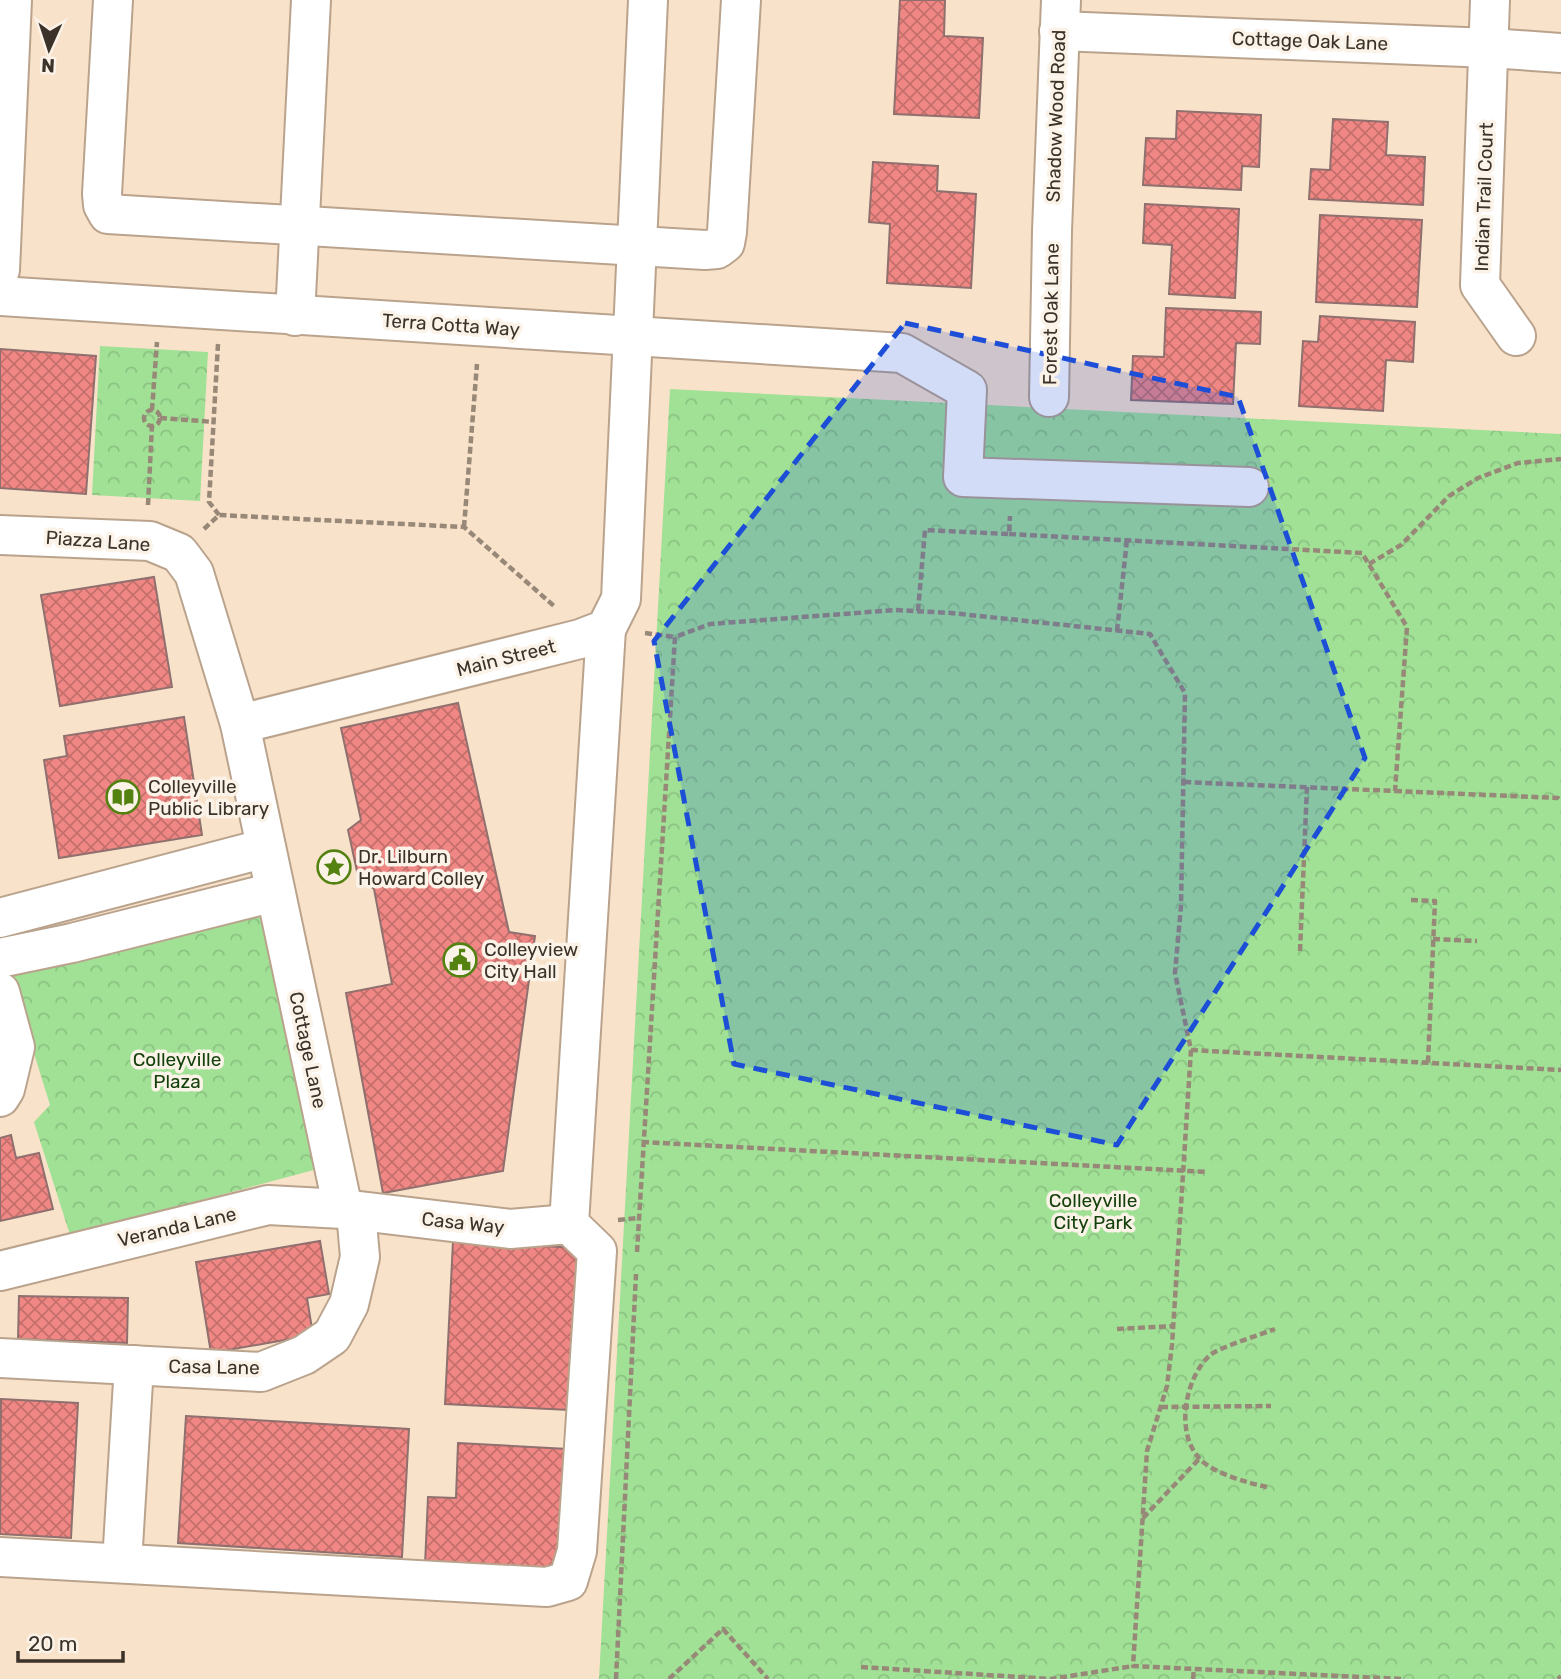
<svg xmlns="http://www.w3.org/2000/svg" width="1561" height="1679" viewBox="0 0 1561 1679" font-family="Rubik,sans-serif">
<style>
.park{fill:url(#park-crowns)}
.building{fill:url(#building-cross-hatch);stroke:#90706e;stroke-width:2}
.lines{fill:none;stroke-linecap:round;stroke-linejoin:round}
.minor-casing{stroke:#baa38d;stroke-width:42}
.path{stroke:#988878;stroke-width:4.5;stroke-dasharray:7 3.5;stroke-linecap:butt}
.minor{stroke:#fff;stroke-width:38}
.marked{fill:#1d4ed8;fill-opacity:0.2;stroke:#1d4ed8;stroke-width:5;stroke-dasharray:14 9;stroke-linejoin:round}
.labels{text-anchor:middle;dominant-baseline:central;stroke-width:7;stroke-linejoin:round;paint-order:stroke}
.street-label{font-size:19px;fill:#3b3229;stroke:#fbf2e8}
.poi-label{font-size:19px;fill:#3b3229;stroke:#fbf2e8;text-anchor:start}
.park-label{font-size:19px;fill:#13410b;stroke:#fbf2e8}
</style>
<defs>
<pattern id="park-crowns" width="20" height="18" patternUnits="userSpaceOnUse" patternTransform="scale(1.75)"><rect width="20" height="18" fill="#a0e196"/><path d="M2 6a3 3 0 1 1 6 0M12 15a3 3 0 1 1 6 0" fill="none" stroke="#8bc281"/></pattern>
<pattern id="building-cross-hatch" width="8" height="8" patternUnits="userSpaceOnUse" patternTransform="scale(1.75)"><rect width="8" height="8" fill="#f08784"/><path d="M0 0l8 8M0 8l8-8" fill="none" stroke="#c46f6c"/></pattern>
</defs>
<rect width="100%" height="100%" fill="#f9e2ca"/>
<g class="park">
<path d="M100,346l108,6 -8,149 -108,-6z"/>
<path d="M670,389l891,45v1245h-962z"/>
<path d="M281,909l59,254 -270,72 -36,-113 16,-17 -40,-129z"/>
</g>
<g class="building">
<path d="M900,0h45l-1,36 39,2 -4,80 -85,-4z"/>
<path d="M1177,111l84,4 -2,52 -17,-1 -1,24 -98,-5 3,-47 30,1z"/>
<path d="M1333,119l55,3 -2,33 39,2 -2,48 -114,-6 2,-30 19,1z"/>
<path d="M873,162l65,4 -1,25 39,3 -5,94 -84,-5 3,-59 -21,-2z"/>
<path d="M1145,204l94,5 -4,89 -66,-4 3,-49 -29,-2z"/>
<path d="M1320,215l102,5 -5,87 -101,-5z"/>
<path d="M1166,308l95,4 -1,32 -24,-1 -3,61 -102,-4 2,-44 31,1z"/>
<path d="M1320,316l95,6 -2,40 -27,-2 -3,51 -84,-5 4,-65 15,1z"/>
<path d="M0,349l96,7 -10,138 -86,-6z"/>
<path d="M154,577l18,110 -112,19 -19,-111z"/>
<path d="M458,703l51,229 26,4 -32,235 -120,22 -37,-200 46,-9 -18,-95 -16,-13 -10,-46 13,-10 -20,-92z"/>
<path d="M184,717l18,118 -143,23 -15,-98 23,-4 -3,-20z"/>
<path d="M11,1135l5,23 23,-5 14,56 -53,12v-83z"/>
<path d="M320,1241l9,53 -22,4 6,37 -102,18 -15,-91z"/>
<path d="M453,1241l124,7 -8,162 -124,-6z"/>
<path d="M19,1296l109,2 -1,45 -109,-4z"/>
<path d="M1,1399l77,4 -7,135 -71,-4z"/>
<path d="M186,1416l223,13 -7,128 -224,-14z"/>
<path d="M458,1443l109,6 -6,123 -136,-7 3,-68 28,1z"/>
</g>
<g class="lines">
<defs>
<g id="minor">
<path d="M113,0l-11,194 1,11 5,9 597,36 12,-1 8,-6 2,-11 14,-232"/>
<path d="M1490,0l-10,285 36,51"/>
<path d="M1059,31l431,17 71,5"/>
<path d="M0,270l12,-270"/>
<path d="M0,296l902,57 65,37 -4,87 286,10"/>
<path d="M295,316l16,-316"/>
<path d="M1049,397l3,-166 9,-231"/>
<path d="M0,535l150,6 29,12 15,20 46,151 103,485"/>
<path d="M240,724l340,-85 26,-10 15,-30 27,-599"/>
<path d="M0,918l266,-70"/>
<path d="M0,958l72,-15 202,-51"/>
<path d="M0,992l15,55 -10,42 -5,8"/>
<path d="M0,1271l268,-66 75,4 167,20 59,-5"/>
<path d="M0,1358l261,14 43,-17 28,-19 17,-32 11,-47 -4,-45"/>
<path d="M0,1557l547,30 21,-6 9,-30 20,-300 -28,-27 37,-595"/>
<path d="M122,1563l12,-198"/>
</g>
</defs>
<use href="#minor" class="minor-casing"/>
<g class="path">
<path d="M218,344l-9,158 10,13"/>
<path d="M152,410l5,-68"/>
<circle cx="152" cy="418" r="8"/>
<path d="M160,418l54,4"/>
<path d="M148,505l4,-80"/>
<path d="M464,527l13,-163"/>
<path d="M204,529l15,-14 245,12 90,79"/>
<path d="M1009,534l353,19 45,74 -12,164 -212,-9"/>
<path d="M1369,564l32,-19 48,-49 29,-18 40,-15 43,-4"/>
<path d="M918,611l7,-81 84,4 1,-18"/>
<path d="M1117,631l10,-91"/>
<path d="M645,633l30,4"/>
<path d="M1395,791l163,7 3,3"/>
<path d="M1411,900l24,1 -7,162"/>
<path d="M1433,939l44,2"/>
<path d="M1300,951l7,-164"/>
<path d="M1191,1050l370,20"/>
<path d="M642,1142l566,30"/>
<path d="M618,1220l20,-2"/>
<path d="M637,1252l38,-615 35,-13 186,-14 55,3 199,21 35,59 -4,213 -6,67 16,77 -19,295 -5,41 -20,65 -14,215 269,13"/>
<path d="M1117,1329l56,-3"/>
<path d="M1161,1407l110,-1"/>
<path d="M1267,1487c-19,-4 -55,-14 -68,-29 -24,-26 -14,-80 11,-103 8,-7 52,-21 65,-26"/>
<path d="M1143,1518l56,-59"/>
<path d="M861,1667l190,12 82,-13"/>
<path d="M616,1679l20,-405"/>
<path d="M669,1679l54,-50 45,50"/>
<path d="M1193,1679l1,-10"/>
<path d="M1558,1679l3,-3"/>
</g>
<use href="#minor" class="minor"/>
</g>
<path class="marked" d="M905,323l333,74 127,361 -248,387 -383,-81 -80,-423z"/>
<defs>
<symbol id="library-ring" viewBox="-11 -11 22 22"><circle r="9.5" fill="#fbf2e8" stroke="#538210" stroke-width="1.5"/><path d="M-6-4Q-3-5.5-.7-3.5V5Q-3 3-6 4ZM6-4Q3-5.5 .7-3.5V5Q3 3 6 4Z" fill="#538210"/></symbol>
<symbol id="sight-ring" viewBox="-11 -11 22 22"><circle r="9.5" fill="#fbf2e8" stroke="#538210" stroke-width="1.5"/><path d="M0-6L1.8-2.2L6-1.7L2.9 1.2L3.7 5.4L0 3.3L-3.7 5.4L-2.9 1.2L-6-1.7L-1.8-2.2Z" fill="#538210"/></symbol>
<symbol id="civic-ring" viewBox="-11 -11 22 22"><circle r="9.5" fill="#fbf2e8" stroke="#538210" stroke-width="1.5"/><path d="M-.6-6.5H3V-4.5H.6V-3L4-1V1h2V6H-6V1h2V-1L-.6-3ZM-1.2 2.5V6h2.4V2.5Z" fill="#538210"/></symbol>
</defs>
<g fill-rule="evenodd">
<use href="#library-ring" x="104" y="778" width="38" height="38"/>
<use href="#sight-ring" x="315" y="848" width="38" height="38"/>
<use href="#civic-ring" x="441" y="941" width="38" height="38"/>
</g>
<g class="labels">
<g class="street-label">
<text transform="translate(1310 41) rotate(2)">Cottage Oak Lane</text>
<text transform="translate(1056 116) rotate(-88)">Shadow Wood Road</text>
<text transform="translate(1484 197) rotate(-88)">Indian Trail Court</text>
<text transform="translate(1051 314) rotate(-89)">Forest Oak Lane</text>
<text transform="translate(451 325) rotate(4)">Terra Cotta Way</text>
<text transform="translate(98 541) rotate(4)">Piazza Lane</text>
<text transform="translate(506 658) rotate(-14)">Main Street</text>
<text transform="translate(308 1050) rotate(78)">Cottage Lane</text>
<text transform="translate(463 1223) rotate(6)">Casa Way</text>
<text transform="translate(177 1227) rotate(-13)">Veranda Lane</text>
<text transform="translate(214 1367) rotate(1)">Casa Lane</text>
</g>
<g class="poi-label">
<text x="148" y="786">Colleyville<tspan x="148" dy="22">Public Library</tspan></text>
<text x="358" y="856">Dr. Lilburn<tspan x="358" dy="22">Howard Colley</tspan></text>
<text x="484" y="949">Colleyview<tspan x="484" dy="22">City Hall</tspan></text>
</g>
<g class="park-label">
<text x="177" y="1059">Colleyville<tspan x="177" dy="22">Plaza</tspan></text>
<text x="1093" y="1200">Colleyville<tspan x="1093" dy="22">City Park</tspan></text>
</g>
</g>
<g transform="translate(49 49) rotate(183)" stroke="#fbf2e8" stroke-width="5" paint-order="stroke">
<path d="M0-5L12 26L0 18L-12 26Z" fill="#3b3229"/>
<text y="-10" font-size="19" font-weight="bold" text-anchor="middle" fill="#3b3229">N</text>
</g>
<path d="M18 1651v10h105v-10" fill="none" stroke="#3b3229" stroke-width="3.5"/>
<text x="28" y="1651" font-size="21" fill="#3b3229" stroke="#fbf2e8" stroke-width="5" paint-order="stroke">20 m</text>
</svg>
